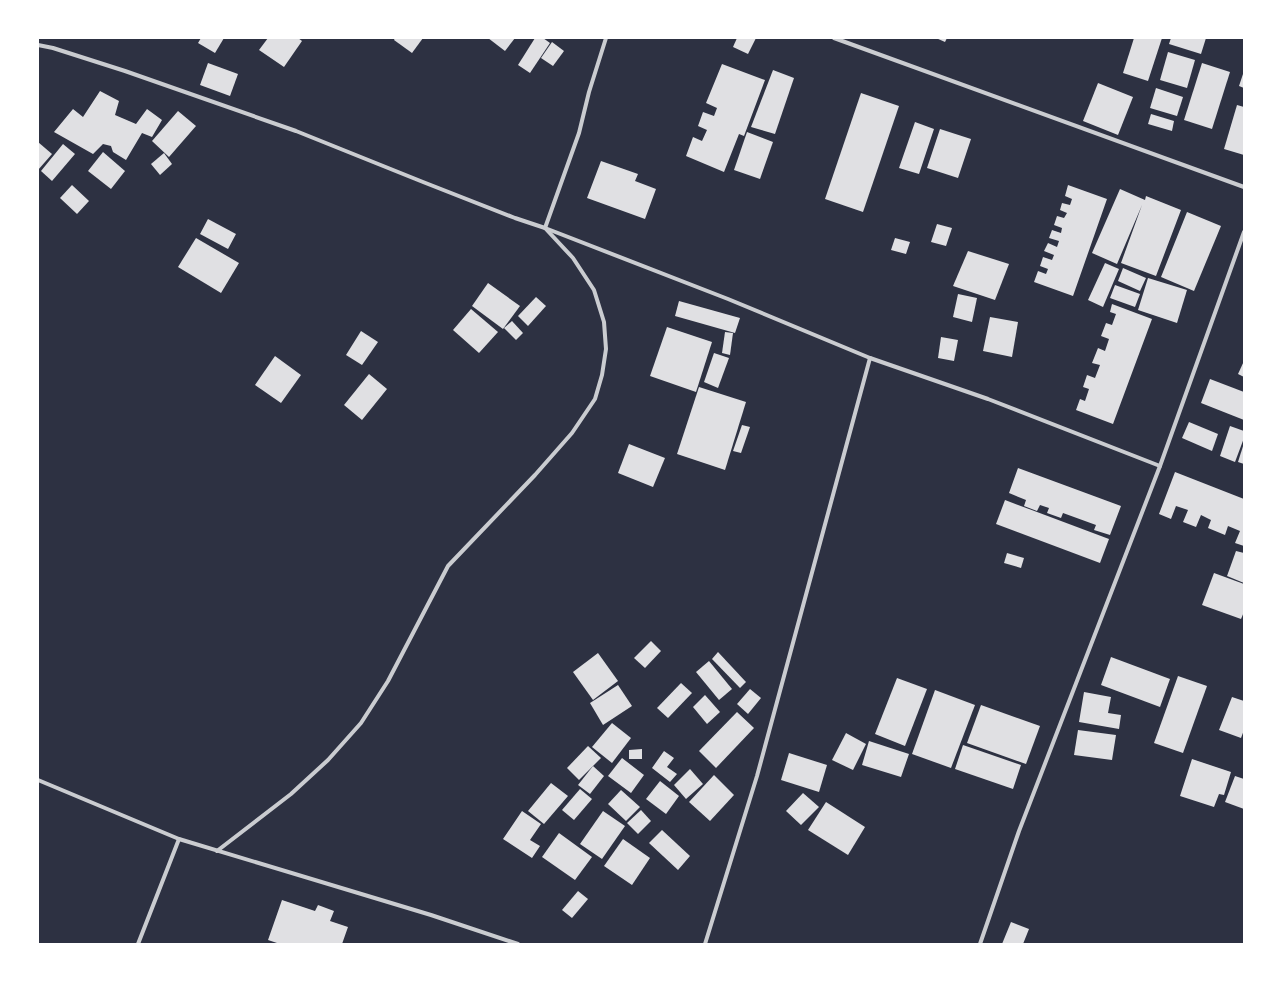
<svg xmlns="http://www.w3.org/2000/svg" width="1282" height="982" viewBox="0 0 1282 982" font-family="'Asap Condensed',sans-serif">
<style>
.building{fill:#e0e0e3}
.lines{fill:none;stroke-linecap:round;stroke-linejoin:round}
.minor{stroke:#caccd0;stroke-width:4}
</style>
<rect width="100%" height="100%" fill="#2d3142"/>
<g class="building">
<path d="M201,38h23l-9,15 -17,-10z"/>
<path d="M268,38h30l4,3 -18,26 -25,-17z"/>
<path d="M395,38h28l-11,15 -18,-13z"/>
<path d="M488,38h27l-10,13z"/>
<path d="M535,38h8l7,5 -20,30 -12,-8z"/>
<path d="M737,38h19l-8,16 -15,-7z"/>
<path d="M936,38h11l-2,4z"/>
<path d="M1134,38h28l-14,43 -25,-8z"/>
<path d="M1171,38h35l-5,16 -32,-10z"/>
<path d="M552,42l12,9 -11,15 -12,-8z"/>
<path d="M1168,52l27,8 -8,28 -27,-8z"/>
<path d="M208,63l30,11 -8,22 -30,-11z"/>
<path d="M1202,63l28,9 -18,57 -28,-9z"/>
<path d="M722,64l43,16 -21,56 -5,-2 -15,38 -38,-16 7,-19 9,4 5,-11 -9,-4 5,-14 11,4 3,-8 -11,-5z"/>
<path d="M773,70l21,8 -19,56 -24,-7z"/>
<path d="M1244,71v17l-5,-2z"/>
<path d="M1098,83l35,14 -15,38 -35,-14z"/>
<path d="M1156,88l27,9 -6,19 -27,-8z"/>
<path d="M100,91l19,10 -4,14 21,9 11,-15 15,11 -10,17 -10,-4 -16,27 -13,-8 -2,-6 -8,-2 -10,10 -39,-22 19,-23 10,8z"/>
<path d="M861,93l38,13 -36,106 -38,-13z"/>
<path d="M1237,105l7,2v48l-20,-6z"/>
<path d="M178,111l18,15 -27,31 -17,-16z"/>
<path d="M1151,114l23,7 -2,10 -24,-7z"/>
<path d="M915,122l19,7 -15,45 -20,-6z"/>
<path d="M940,129l31,10 -13,39 -31,-10z"/>
<path d="M747,132l26,10 -13,37 -26,-9z"/>
<path d="M38,142l14,12 -14,16z"/>
<path d="M63,144l12,10 -23,27 -11,-10z"/>
<path d="M103,152l22,19 -14,18 -23,-18z"/>
<path d="M164,153l8,11 -12,11 -9,-11z"/>
<path d="M601,161l37,13 -3,7 21,8 -11,30 -58,-21z"/>
<path d="M72,185l17,16 -12,13 -17,-16z"/>
<path d="M1068,185l39,14 -34,97 -39,-14 4,-11 8,3 2,-5 -8,-3 3,-9 9,3 2,-5 -10,-4 4,-8 9,4 2,-6 -10,-3 3,-8 9,3 1,-5 -8,-3 3,-9 7,2 3,-5 -7,-3 2,-7 8,2 2,-6 -7,-3z"/>
<path d="M1120,189l25,11 1,-4 35,14 -25,66 -35,-13 21,-58 -25,59 -25,-11z"/>
<path d="M1187,212l34,14 -27,65 -33,-14z"/>
<path d="M208,219l28,15 -8,15 -28,-15z"/>
<path d="M937,224l15,4 -6,18 -15,-4z"/>
<path d="M196,238l43,25 -18,30 -43,-26z"/>
<path d="M895,238l15,4 -4,12 -15,-4z"/>
<path d="M968,251l41,13 -14,36 -42,-14z"/>
<path d="M1105,263l14,6 -16,38 -15,-7z"/>
<path d="M1123,268l23,10 -6,13 -22,-10z"/>
<path d="M1148,278l39,12 -10,33 -39,-13z"/>
<path d="M488,283l32,23 -17,23 -31,-23z"/>
<path d="M1115,285l25,9 -5,13 -25,-9z"/>
<path d="M958,294l19,4 -5,24 -19,-5z"/>
<path d="M536,297l10,9 -18,20 -10,-10z"/>
<path d="M679,301l61,17 -5,15 -60,-17z"/>
<path d="M1112,304l40,15 -39,105 -37,-14 4,-11 5,2 4,-12 -6,-2 4,-12 8,3 5,-13 -8,-2 6,-15 7,3 4,-12 -8,-3 5,-13 6,2 4,-11 -6,-2z"/>
<path d="M471,309l27,23 -19,21 -26,-23z"/>
<path d="M990,317l28,5 -6,35 -29,-6z"/>
<path d="M512,321l11,12 -7,7 -12,-12z"/>
<path d="M667,327l45,15 -16,50 -46,-16z"/>
<path d="M361,331l17,11 -16,23 -16,-10z"/>
<path d="M725,332l8,1 -3,22 -8,-2z"/>
<path d="M941,337l17,3 -4,21 -16,-3z"/>
<path d="M714,353l15,5 -11,30 -14,-6z"/>
<path d="M275,356l26,19 -20,28 -26,-18z"/>
<path d="M1244,361v16l-6,-3z"/>
<path d="M369,374l18,15 -25,31 -18,-15z"/>
<path d="M1210,379l34,13v28l-43,-17z"/>
<path d="M699,387l47,15 -21,68 -48,-16z"/>
<path d="M1189,422l29,12 -6,17 -30,-13z"/>
<path d="M742,425l8,2 -9,26 -8,-2z"/>
<path d="M1230,426l14,5v7l-9,24 -15,-6z"/>
<path d="M1244,443v21l-6,-2z"/>
<path d="M629,444l36,14 -12,29 -35,-14z"/>
<path d="M1018,468l103,38 -11,29 -16,-5 2,-5 -33,-12 -2,5 -14,-5 2,-5 -9,-3 -3,6 -13,-5 2,-6 -17,-7z"/>
<path d="M1175,472l69,27v47l-9,-3 5,-12 -12,-5 -3,9 -17,-7 3,-8 -10,-5 -5,12 -13,-5 5,-12 -12,-4 -5,13 -12,-5z"/>
<path d="M1005,500l104,39 -9,24 -104,-39z"/>
<path d="M1236,551l8,2v30l-17,-7z"/>
<path d="M1007,553l17,5 -3,10 -17,-5z"/>
<path d="M1214,573l30,11v28l-3,7 -39,-14z"/>
<path d="M651,641l10,10 -16,17 -11,-10z"/>
<path d="M718,652l28,30 -6,6 -28,-29z"/>
<path d="M598,653l20,28 -25,19 -20,-28z"/>
<path d="M1111,657l59,22 -10,28 -59,-22z"/>
<path d="M709,661l23,28 -13,11 -23,-28z"/>
<path d="M1178,676l29,10 -24,67 -29,-10z"/>
<path d="M897,678l30,11 -22,57 -30,-12z"/>
<path d="M681,683l11,10 -24,25 -11,-10z"/>
<path d="M618,685l14,21 -29,19 -13,-22z"/>
<path d="M750,689l11,9 -13,16 -11,-10z"/>
<path d="M935,690l40,15 -24,63 -39,-14z"/>
<path d="M1084,692l27,5 -3,16 13,2 -2,14 -40,-7z"/>
<path d="M705,695l15,17 -13,12 -14,-17z"/>
<path d="M1232,697l12,4v29l-3,8 -22,-8z"/>
<path d="M981,705l59,21 -14,38 -59,-21z"/>
<path d="M737,712l17,16 -38,40 -17,-17z"/>
<path d="M612,723l19,15 -19,25 -20,-16z"/>
<path d="M1078,730l38,5 -4,25 -38,-5z"/>
<path d="M846,733l20,11 -13,26 -21,-10z"/>
<path d="M869,741l40,13 -8,23 -39,-12z"/>
<path d="M963,745l58,20 -8,24 -58,-20z"/>
<path d="M588,746l13,12 -22,22 -12,-12z"/>
<path d="M642,749v10h-13v-9z"/>
<path d="M664,751l10,7 -7,9 10,7 -7,8 -18,-14z"/>
<path d="M789,753l38,12 -8,27 -38,-12z"/>
<path d="M622,758l22,17 -13,18 -23,-17z"/>
<path d="M1192,759l39,13 -7,23 -5,-1 -5,13 -34,-11z"/>
<path d="M593,766l11,10 -14,18 -12,-9z"/>
<path d="M690,769l13,15 -17,15 -12,-14z"/>
<path d="M714,775l20,20 -24,26 -21,-19z"/>
<path d="M1235,776l9,3v30l-19,-7z"/>
<path d="M660,781l19,15 -13,18 -20,-15z"/>
<path d="M551,783l17,13 -24,28 -16,-13z"/>
<path d="M580,789l12,10 -18,21 -12,-10z"/>
<path d="M621,790l19,17 -14,14 -18,-17z"/>
<path d="M803,793l16,14 -18,18 -15,-14z"/>
<path d="M826,802l39,25 -17,28 -40,-25z"/>
<path d="M641,810l10,11 -13,13 -11,-11z"/>
<path d="M522,811l19,13 -11,16 10,6 -8,12 -29,-19z"/>
<path d="M603,811l22,15 -23,33 -22,-15z"/>
<path d="M662,830l28,26 -12,14 -29,-27z"/>
<path d="M559,833l33,24 -17,23 -33,-23z"/>
<path d="M623,839l27,19 -18,27 -28,-19z"/>
<path d="M578,891l10,8 -16,19 -10,-8z"/>
<path d="M282,900l33,11 3,-6 16,6 -4,10 18,6 -6,17h-62l-12,-4z"/>
<path d="M1011,922l18,7 -6,15h-21z"/>
</g>
<g class="lines">
<g class="minor">
<path d="M834,38l410,149"/>
<path d="M38,45l15,3 72,23 171,60 127,51 92,36 30,10 183,71 142,59 118,41 172,67"/>
<path d="M38,780l141,59 252,76 87,29"/>
<path d="M217,851l74,-57 37,-34 33,-37 27,-42 60,-115 87,-91 37,-42 23,-34 7,-24 4,-26 -2,-27 -10,-32 -21,-32 -28,-30 34,-95 10,-41 17,-54"/>
<path d="M138,944l41,-105"/>
<path d="M705,944l52,-168 113,-418"/>
<path d="M980,944l39,-113 141,-365 84,-234"/>
</g>
</g>
<rect width="1282" height="982" fill="none" stroke="#ffffff" stroke-width="78"/>
</svg>
